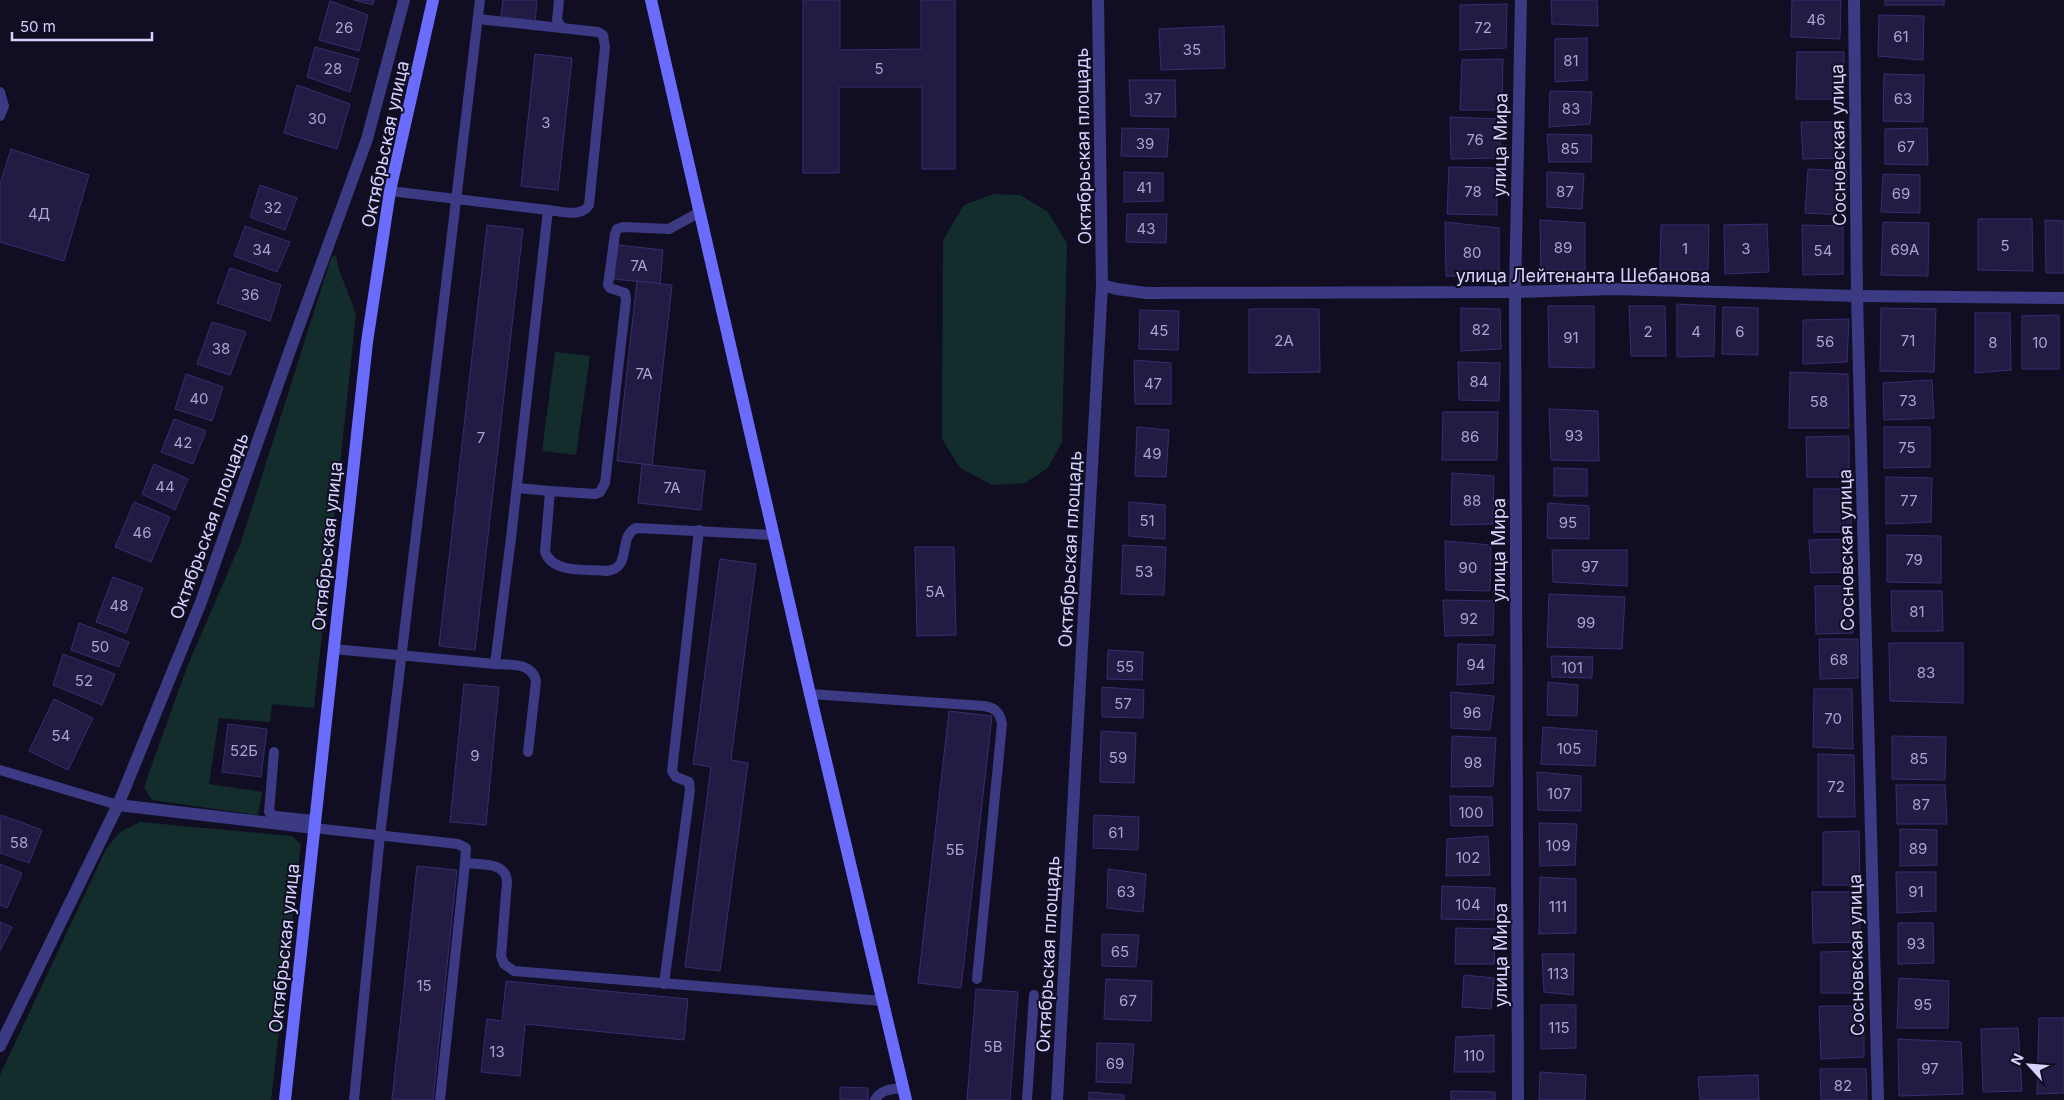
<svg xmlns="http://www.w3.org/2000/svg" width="2064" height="1100" viewBox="0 0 2064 1100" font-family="Inter,sans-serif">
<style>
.green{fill:#122d2b}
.building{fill:#221b44;stroke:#382d70}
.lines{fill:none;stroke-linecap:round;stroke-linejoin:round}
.lane{stroke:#3b3a82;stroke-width:10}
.street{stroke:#3b3a82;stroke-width:12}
.secondary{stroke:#6a6cfd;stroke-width:12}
.labels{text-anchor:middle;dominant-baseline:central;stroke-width:4;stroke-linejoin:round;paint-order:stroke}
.number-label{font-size:15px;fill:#a8a4d0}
.street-label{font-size:18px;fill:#d5d2fe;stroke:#110e23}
</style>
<rect width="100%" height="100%" fill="#110e23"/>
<g class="green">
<path d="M994,194l26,1 27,16 20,32 -5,199 -14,26 -23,15 -33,2 -32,-17 -18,-29 1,-199 21,-35z"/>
<path d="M336,255l2,12 18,47 -42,394 -42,-4 -2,18 -51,-4 -10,66 53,8 -4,23 -106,-15 -8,-13 43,-120 54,-125 90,-284z"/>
<path d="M555,352l35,4 -14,99 -34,-4z"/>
<path d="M140,822l152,14 9,8 -30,256h-271v-25l106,-226 14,-17z"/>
</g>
<g class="building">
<path d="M354,0h20l-1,5z"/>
<path d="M503,0h34l-2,22 -34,-4z"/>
<path d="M803,0h37v50l81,-1v-49h34v169h-33v-82h-83v86h-36z"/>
<path d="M1551,0h46l1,26 -46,-2z"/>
<path d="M1792,0h49l-1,39 -49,-2z"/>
<rect x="1885" y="0" width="59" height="5"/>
<path d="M330,1l38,14 -9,36 -40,-11z"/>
<path d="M1507,4l-1,44 -46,2v-45z"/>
<path d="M1879,15l45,1 -1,44 -45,-4z"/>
<path d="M1224,26l1,42 -64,2 -2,-41z"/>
<path d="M1587,38v42l-32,2v-43z"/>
<path d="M315,47l44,12 -9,33 -43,-15z"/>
<path d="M1797,52h47v47h-48z"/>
<path d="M535,54l37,4 -14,132 -37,-4z"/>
<path d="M1503,59l-1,51h-42l2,-50z"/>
<path d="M1884,74l40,1 -1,47 -40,-1z"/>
<path d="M1129,80h46l1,37 -45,-1z"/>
<path d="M297,85l53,19 -13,45 -53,-16z"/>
<path d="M1550,91l42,1 -2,32 -41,3z"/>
<path d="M1450,117l51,2 -1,39 -49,1z"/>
<path d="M1801,122h40l2,36 -40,1z"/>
<path d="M1122,128l47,1 -2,28 -46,-1z"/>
<path d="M1927,128l1,37 -43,-1v-35z"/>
<path d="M1547,134l45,1 -1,27h-42z"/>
<path d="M11,149l78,26 -25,86 -64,-19v-58z"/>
<path d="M1449,167l48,1v47l-50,-1z"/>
<path d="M1808,169l39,2 -2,44 -40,-2z"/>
<path d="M1124,172l39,1v28l-39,1z"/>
<path d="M1547,172l37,2 -2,35 -35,-2z"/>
<path d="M1883,174l37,1v38l-39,-1z"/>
<path d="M260,185l37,13 -12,32 -35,-13z"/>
<path d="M1127,214h40l-1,29 -40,-1z"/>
<path d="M1978,219h54l1,52 -55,-1z"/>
<path d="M1540,220l45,3v47h-44z"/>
<path d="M2045,220l19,1v52h-18z"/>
<path d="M1445,222l54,6v49l-53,-1z"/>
<path d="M1883,222l46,1 -1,53 -47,-1z"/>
<path d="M1767,224l2,48 -44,2 -1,-49z"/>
<path d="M487,225l36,4 -48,421 -36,-4z"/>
<path d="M1661,225h48l-1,45h-48z"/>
<path d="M1802,225l41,1v48l-40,1z"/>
<path d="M245,226l45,16 -13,30 -43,-16z"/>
<path d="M618,245l45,5 -3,34 -46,-5z"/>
<path d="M230,268l51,17 -11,36 -53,-18z"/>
<path d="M637,281l35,4 -20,180 -35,-4z"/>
<path d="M1677,304l38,2 -1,50 -37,1z"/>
<path d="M1548,306h46v62l-45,-1z"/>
<path d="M1629,306h36l1,50h-35z"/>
<path d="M1723,307l35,1v47l-36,-1z"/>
<path d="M1461,308l39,1 1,40 -40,2z"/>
<path d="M1881,308l55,1 -2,63 -54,-1z"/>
<path d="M1249,309h70l1,63 -71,1z"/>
<path d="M1140,310l39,1 -1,39 -39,-1z"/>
<path d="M1975,313h35l1,57 -36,3z"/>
<path d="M2059,315v54h-37v-53z"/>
<path d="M1849,319l-2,43 -44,2v-44z"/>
<path d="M212,322l34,10 -16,43 -33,-11z"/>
<path d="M1134,360l37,3v41h-36z"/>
<path d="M1458,362l42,1 -1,38 -40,-1z"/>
<path d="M1790,372l58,2 1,54h-60z"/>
<path d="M186,374l37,13 -11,34 -37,-12z"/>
<path d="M1932,380l2,38 -50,2 -1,-37z"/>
<path d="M1549,409l49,2 1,50 -48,-1z"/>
<path d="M1443,412h55l-1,48h-55z"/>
<path d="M174,419l32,12 -13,33 -32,-12z"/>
<path d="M1137,427l32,3 -3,47 -31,-1z"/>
<path d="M1884,427h46v40l-46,1z"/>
<path d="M1849,436v41h-42l-1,-40z"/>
<path d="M154,464l34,15 -13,31 -33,-16z"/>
<path d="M642,464l63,7 -4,39 -63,-7z"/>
<path d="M1554,468l33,1v27h-33z"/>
<path d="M1452,473l42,3 -1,48 -42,1z"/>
<path d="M1886,477l46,1 -1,44 -45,2z"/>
<rect x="1814" y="489" width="37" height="43"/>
<path d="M134,502l36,15 -19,45 -36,-15z"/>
<path d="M1129,502l36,3v34l-36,-3z"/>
<path d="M1548,503l41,3v33l-42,-1z"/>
<path d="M1887,535l54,1v47l-54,-1z"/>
<path d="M1852,539l1,33 -42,1 -2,-33z"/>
<path d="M1445,541l46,4 -1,46 -44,-1z"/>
<path d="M1123,545l43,2 -2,48 -43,-1z"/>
<path d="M915,547h39l2,88 -39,1z"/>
<path d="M1552,550h75v36l-74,-4z"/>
<path d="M720,559l36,5 -25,196 17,3 -28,208 -35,-4 26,-200 -18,-3z"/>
<path d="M113,577l30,11 -17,45 -30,-11z"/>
<path d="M1815,586h38v47l-37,1z"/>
<path d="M1891,591h51l1,40h-51z"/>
<path d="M1549,594l76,3 -3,52 -75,-2z"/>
<path d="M1443,600l51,1 -1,34 -48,1z"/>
<path d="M79,623l50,19 -10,25 -48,-17z"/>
<path d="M1819,639h39v39l-38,1z"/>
<path d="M1889,643h74v60l-73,-2z"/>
<path d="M1458,644l37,1 -2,38 -36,2z"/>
<path d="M1108,650l35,2 -1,28 -35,-1z"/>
<path d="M63,654l52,20 -13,31 -49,-20z"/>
<path d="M1551,656l42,1 -1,21 -40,-1z"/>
<path d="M1548,682l30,3 -1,31 -30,-1z"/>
<path d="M464,684l35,3 -13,138 -36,-3z"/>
<path d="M1102,687l42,3 -1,28 -41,-1z"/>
<path d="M1814,689h38l1,60 -40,-2z"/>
<path d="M1451,692l43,4 -4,34 -39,-2z"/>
<path d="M54,699l39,19 -25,52 -39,-19z"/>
<path d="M949,711l43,5 -31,272 -43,-5z"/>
<path d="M228,724l39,5 -6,48 -39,-5z"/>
<path d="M1543,727l54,4 -2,35 -54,-2z"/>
<path d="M1101,731l35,2 -2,50 -34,-1z"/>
<path d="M1452,736l44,2 -3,48 -42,1z"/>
<path d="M1892,736l54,1 -1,43 -53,-1z"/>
<path d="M1818,754l36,1 1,62h-37z"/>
<path d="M1537,772l44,4v35l-43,-1z"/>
<path d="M1896,785h49l2,39h-50z"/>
<path d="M1450,796l42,1 1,29h-42z"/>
<path d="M1,815l41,15 -13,33 -29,-10z"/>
<path d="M1094,815l45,2 -1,33 -45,-2z"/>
<path d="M1539,823l38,1 -2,41 -35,1z"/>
<path d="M1900,829l37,1v35l-37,1z"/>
<path d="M1859,831l1,54h-37v-53z"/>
<path d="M1488,836l2,39 -44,1 1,-37z"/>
<path d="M0,864l22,9 -15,35 -7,-3z"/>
<path d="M417,866l40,4 -24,230h-41z"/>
<path d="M1108,869l38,5 -3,38 -36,-4z"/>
<path d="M1896,872h40v39l-39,2z"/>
<path d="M1540,877l36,2v54l-37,1z"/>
<path d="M1442,886l53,2 -1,32 -53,-1z"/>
<path d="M1812,892h48v50l-47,1z"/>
<path d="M0,922l12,5 -12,24z"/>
<path d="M1898,923h35l1,40 -36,1z"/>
<path d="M1456,928l40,1 -2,35h-39z"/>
<path d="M1102,934l37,1 -3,32 -34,-1z"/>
<path d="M1862,951l-1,42h-40v-41z"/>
<path d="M1542,954h32l-1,41 -29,-3z"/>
<path d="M1464,975l30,3 -3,31 -29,-2z"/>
<path d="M1899,978l50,3 -1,47h-51z"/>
<path d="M1106,979l46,2 -1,40 -47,-2z"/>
<path d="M506,981l182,18 -4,41 -159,-16 -5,52 -39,-4 6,-53 15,2z"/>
<path d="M976,989l42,3 -8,108h-43z"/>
<path d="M1541,1005h35v43l-35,1z"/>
<path d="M1819,1006h45v51l-43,2z"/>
<path d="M2039,1018h25v75l-27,1z"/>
<path d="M2018,1028l4,63 -39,1 -2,-63z"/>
<path d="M1494,1035v37h-40l2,-35z"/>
<path d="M1898,1039l63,3 2,52 -64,2z"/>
<path d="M1097,1043l37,1 -3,39 -35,-1z"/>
<path d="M1820,1069h46l1,31h-46z"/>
<path d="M1540,1072l46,3 -1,25h-46z"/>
<path d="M1758,1075l1,25h-59l-2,-23z"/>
<path d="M840,1087l28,1v12h-28z"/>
<path d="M1451,1091l44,1v8h-44z"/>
<path d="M1089,1092l35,3v5h-35z"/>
</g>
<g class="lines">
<g class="lane">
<path d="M478,19l84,9"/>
<path d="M0,92l4,14 -4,10"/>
<path d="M390,191l158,19"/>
<path d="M700,212l-31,17 -46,-2 -6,2 -2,5 -7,51 2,3 15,5 1,7 -21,183 -5,9 -5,2 -45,-3 -5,61c8,22 42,17 62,19 26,-3 10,-34 29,-43l138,7"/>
<path d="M517,488l33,3"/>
<path d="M333,649l162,15 16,-126 37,-328c12,1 33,8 41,-5l16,-158 -2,-12 -5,-3 -36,-4 -5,-8 2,-20"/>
<path d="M495,664c15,1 37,-2 41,17l-8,71"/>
<path d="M810,694l174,12c11,2 16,6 18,18l-25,255"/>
<path d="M274,752l-5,60 6,4 40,4"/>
<path d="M0,770l118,35"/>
<path d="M314,828l144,16 8,4 -1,15c16,2 41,-2 42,19l-6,74 3,8 10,7 368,30"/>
<path d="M664,984l26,-194 -1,-8 -13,-5 -4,-6 27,-241"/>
<path d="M354,1100l26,-265 100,-835"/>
<path d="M440,1100l25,-237"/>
<path d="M875,1100c6,-11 17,-11 28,-12"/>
<path d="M1027,1100l7,-105"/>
</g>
<g class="street">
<path d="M1854,0l3,296 21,804"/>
<path d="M1102,285l15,4 29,4 369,-1 100,-3 242,7 207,2"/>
<path d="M118,805l196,23"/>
<path d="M0,1046l118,-241 83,-203 88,-249 78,-214 37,-139"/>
<path d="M1057,1100l45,-815 -4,-285"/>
<path d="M1518,1100l-3,-808 6,-292"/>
</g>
<g class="secondary">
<path d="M651,0l159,694 96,406"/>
<path d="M285,1100l82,-758 23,-151 43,-191"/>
</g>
</g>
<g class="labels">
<g class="number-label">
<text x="1816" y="19">46</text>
<text x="344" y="27">26</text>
<text x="1483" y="27">72</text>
<text x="1901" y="36">61</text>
<text x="1192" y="49">35</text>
<text x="1571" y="60">81</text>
<text x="333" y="68">28</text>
<text x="879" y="68">5</text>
<text x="1153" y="98">37</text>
<text x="1903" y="98">63</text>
<text x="1571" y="108">83</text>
<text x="317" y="118">30</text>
<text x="546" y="122">3</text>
<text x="1475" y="139">76</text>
<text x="1145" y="143">39</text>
<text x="1906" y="146">67</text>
<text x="1570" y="148">85</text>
<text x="1144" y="187">41</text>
<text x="1473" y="191">78</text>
<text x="1565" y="191">87</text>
<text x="1901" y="193">69</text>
<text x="273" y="207">32</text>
<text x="39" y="213">4Д</text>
<text x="1146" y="228">43</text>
<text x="2005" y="245">5</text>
<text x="1563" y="247">89</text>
<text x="1685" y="248">1</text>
<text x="1746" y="248">3</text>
<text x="262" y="249">34</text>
<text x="1905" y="249">69А</text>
<text x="1823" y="250">54</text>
<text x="1472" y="252">80</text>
<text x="639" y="265">7А</text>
<text x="250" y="294">36</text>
<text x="1481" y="329">82</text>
<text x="1159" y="330">45</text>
<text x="1648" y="331">2</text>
<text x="1696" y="331">4</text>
<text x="1740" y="331">6</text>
<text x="1571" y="337">91</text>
<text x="1284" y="340">2А</text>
<text x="1908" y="340">71</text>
<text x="1825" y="341">56</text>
<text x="1993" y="342">8</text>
<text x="2040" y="342">10</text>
<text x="221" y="348">38</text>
<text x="644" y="373">7А</text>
<text x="1479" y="381">84</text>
<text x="1153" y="383">47</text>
<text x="199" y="398">40</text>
<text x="1908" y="400">73</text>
<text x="1819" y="401">58</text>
<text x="1574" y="435">93</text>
<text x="1470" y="436">86</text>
<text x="481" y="437">7</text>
<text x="183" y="442">42</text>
<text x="1907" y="447">75</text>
<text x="1152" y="453">49</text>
<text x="165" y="486">44</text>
<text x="672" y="487">7А</text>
<text x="1472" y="500">88</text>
<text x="1909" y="500">77</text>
<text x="1147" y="520">51</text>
<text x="1568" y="522">95</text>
<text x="142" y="532">46</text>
<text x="1914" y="559">79</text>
<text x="1590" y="566">97</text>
<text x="1468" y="567">90</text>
<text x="1144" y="571">53</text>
<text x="935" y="591">5А</text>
<text x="119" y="605">48</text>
<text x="1917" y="611">81</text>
<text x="1469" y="618">92</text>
<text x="1586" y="622">99</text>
<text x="100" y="646">50</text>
<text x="1839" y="659">68</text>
<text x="1476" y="664">94</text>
<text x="1125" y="666">55</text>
<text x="1572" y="667">101</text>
<text x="1926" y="672">83</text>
<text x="84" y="680">52</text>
<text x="1123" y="703">57</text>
<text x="1472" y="712">96</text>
<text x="1833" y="718">70</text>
<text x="61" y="735">54</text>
<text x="1569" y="748">105</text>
<text x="244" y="750">52Б</text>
<text x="475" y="755">9</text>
<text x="1118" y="757">59</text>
<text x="1919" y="758">85</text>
<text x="1473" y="762">98</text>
<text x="1836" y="786">72</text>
<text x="1559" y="793">107</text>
<text x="1921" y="804">87</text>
<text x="1471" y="812">100</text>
<text x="1116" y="832">61</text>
<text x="19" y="842">58</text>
<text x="1558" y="845">109</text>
<text x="1918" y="848">89</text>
<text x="955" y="849">5Б</text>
<text x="1468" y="857">102</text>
<text x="1126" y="891">63</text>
<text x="1916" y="891">91</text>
<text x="1468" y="904">104</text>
<text x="1558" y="906">111</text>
<text x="1916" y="943">93</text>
<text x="1120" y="951">65</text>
<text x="1558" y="973">113</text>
<text x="424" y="985">15</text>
<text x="1128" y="1000">67</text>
<text x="1923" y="1004">95</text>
<text x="1559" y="1027">115</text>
<text x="993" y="1046">5В</text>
<text x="497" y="1051">13</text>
<text x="1474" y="1055">110</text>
<text x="1115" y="1063">69</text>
<text x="1930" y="1068">97</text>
<text x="1843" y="1085">82</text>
</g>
<g class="street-label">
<text transform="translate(385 144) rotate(-78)">Октябрьская улица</text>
<text transform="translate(1500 145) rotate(-89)">улица Мира</text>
<text transform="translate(1838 145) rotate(-91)">Сосновская улица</text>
<text transform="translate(1083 146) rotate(-91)">Октябрьская площадь</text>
<text x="1583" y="275">улица Лейтенанта Шебанова</text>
<text transform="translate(209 526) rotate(-70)">Октябрьская площадь</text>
<text transform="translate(327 546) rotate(-84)">Октябрьская улица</text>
<text transform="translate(1070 549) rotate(-87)">Октябрьская площадь</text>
<text transform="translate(1498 550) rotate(-90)">улица Мира</text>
<text transform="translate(1846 550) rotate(-91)">Сосновская улица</text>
<text transform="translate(284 948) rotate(-84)">Октябрьская улица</text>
<text transform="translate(1048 954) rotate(-87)">Октябрьская площадь</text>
<text transform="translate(1500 955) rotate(-90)">улица Мира</text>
<text transform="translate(1856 955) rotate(-91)">Сосновская улица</text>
</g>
</g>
<g transform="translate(2029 1065) rotate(296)" stroke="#110e23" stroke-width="4" paint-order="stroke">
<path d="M0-4L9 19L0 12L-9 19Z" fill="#d5d2fe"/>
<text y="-8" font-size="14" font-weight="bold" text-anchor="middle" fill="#d5d2fe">N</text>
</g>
<path d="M12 32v8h140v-8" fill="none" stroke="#d5d2fe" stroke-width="2.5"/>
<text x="20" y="32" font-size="15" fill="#d5d2fe" stroke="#110e23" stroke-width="4" paint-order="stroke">50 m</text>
</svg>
